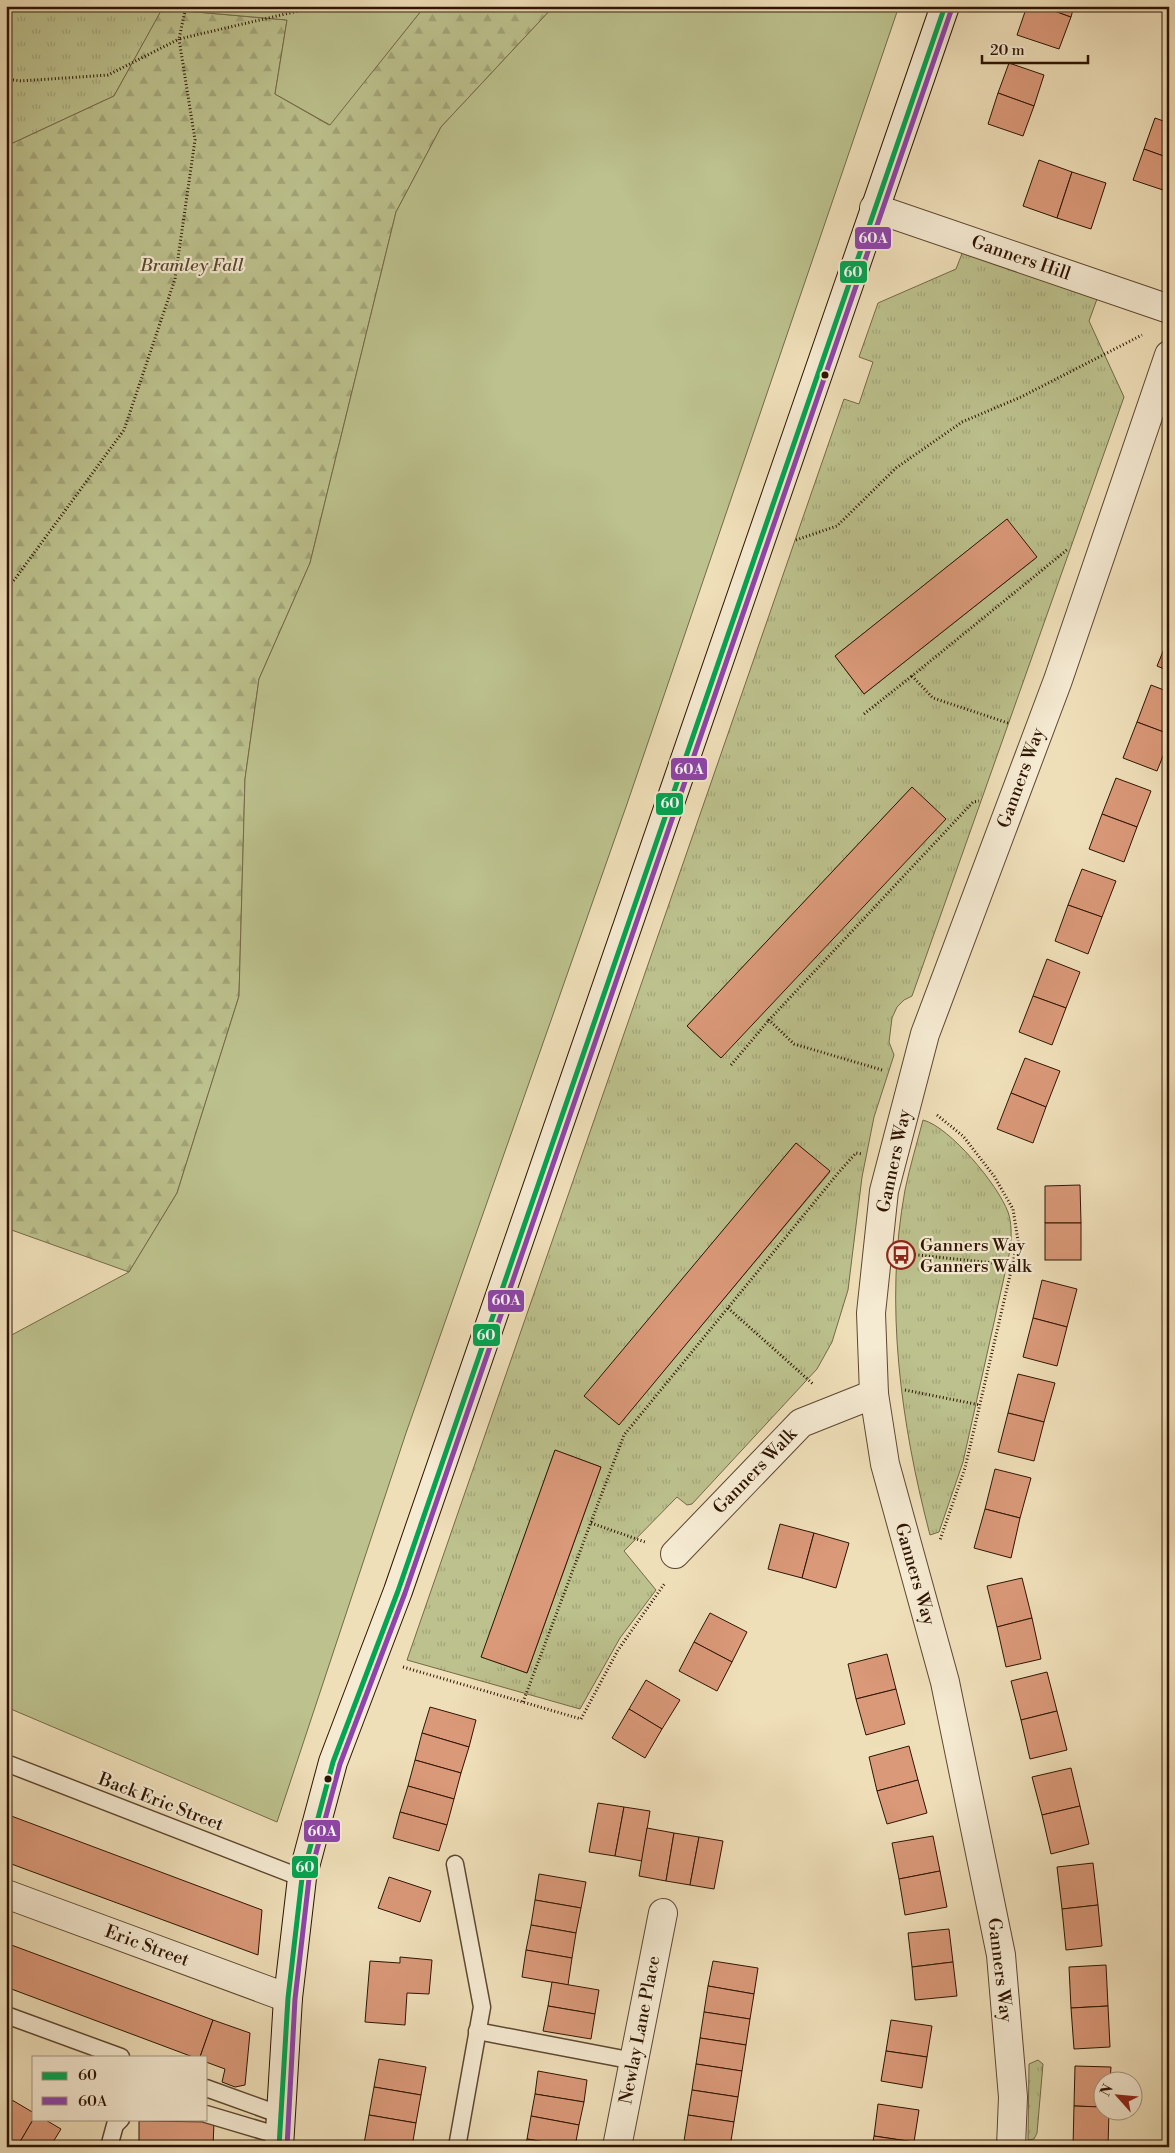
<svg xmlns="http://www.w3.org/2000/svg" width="1175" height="2153" viewBox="0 0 1175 2153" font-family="'Libre Bodoni',serif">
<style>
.grass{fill:url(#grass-tufts);stroke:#756a48;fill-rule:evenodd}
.forest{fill:url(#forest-firs);stroke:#756a48}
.green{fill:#bcc18d;stroke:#756a48}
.building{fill:#da9979;stroke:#2e1402}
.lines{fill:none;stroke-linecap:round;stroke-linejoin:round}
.service-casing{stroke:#5e4730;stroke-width:19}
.minor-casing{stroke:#5e4730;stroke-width:30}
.secondary-casing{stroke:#2e1402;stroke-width:30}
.path{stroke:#2e1402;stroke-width:3;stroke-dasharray:1 2.5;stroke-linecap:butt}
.service{stroke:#f5ead2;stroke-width:16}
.minor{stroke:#f5ead2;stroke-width:28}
.secondary{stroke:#f5ead2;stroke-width:28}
.bus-1-casing{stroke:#f5ead2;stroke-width:9}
.bus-2-casing{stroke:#f5ead2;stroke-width:9}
.bus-1{stroke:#00a651;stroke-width:5}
.bus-2{stroke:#8e44ad;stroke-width:5}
.bus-dot{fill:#2e1402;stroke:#f5ead2;stroke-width:2}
.labels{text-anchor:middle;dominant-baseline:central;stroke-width:4.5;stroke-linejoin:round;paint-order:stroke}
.street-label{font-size:18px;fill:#2e1402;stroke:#f5ead2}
.park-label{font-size:18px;font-style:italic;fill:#59482c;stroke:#f5ead2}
.poi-label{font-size:18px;fill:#2e1402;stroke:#f5ead2;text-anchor:start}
.line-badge{stroke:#f5ead2;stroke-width:2}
.badge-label{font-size:14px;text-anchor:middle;font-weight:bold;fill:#fff}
</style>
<defs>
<pattern id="grass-tufts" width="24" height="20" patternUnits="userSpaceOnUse" patternTransform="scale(1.25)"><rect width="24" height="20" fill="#bcc18d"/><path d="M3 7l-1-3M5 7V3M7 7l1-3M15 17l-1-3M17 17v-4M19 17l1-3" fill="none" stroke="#a2a578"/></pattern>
<pattern id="forest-firs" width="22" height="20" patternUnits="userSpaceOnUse" patternTransform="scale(1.25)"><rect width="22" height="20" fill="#bcc18d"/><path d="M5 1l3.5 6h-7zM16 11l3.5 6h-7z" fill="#a2a578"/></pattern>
</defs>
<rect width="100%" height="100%" fill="#efdfb9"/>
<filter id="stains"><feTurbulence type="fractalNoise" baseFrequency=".004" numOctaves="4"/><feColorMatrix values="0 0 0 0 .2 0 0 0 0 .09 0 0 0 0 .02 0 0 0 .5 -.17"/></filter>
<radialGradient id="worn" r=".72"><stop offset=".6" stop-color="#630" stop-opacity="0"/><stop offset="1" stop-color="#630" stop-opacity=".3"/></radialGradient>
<g class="grass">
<path d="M6,6h158l-50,90 -101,47 -7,-3z"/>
<path d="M963,251l134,48 -8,22 35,76 -212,599 -8,4 -7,7 -5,11 -3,24 5,13 -20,62 -12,60 -14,113 -16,52 -15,27 -125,135 -5,1 -10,-8 -53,54 32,39 -36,48 -40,71 -173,-49 437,-1261 15,5 14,-42 -14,-5 19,-54 78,-34zM1006,520l30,38 -172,136 -29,-38zM911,788l-190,270 -34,-32zM796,1143l34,29 -211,252 -34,-28zM555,1450l46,17 -74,206 -45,-16z"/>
<path d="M923,1120c27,7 75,65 85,92 4,11 3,23 3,34l-48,216 -24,70 -9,3c-29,-111 -46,-231 -25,-345 5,-24 12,-47 18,-70z"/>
<path d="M1038,2060l5,4 -6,69 -3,6 -6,1 1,-76z"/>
</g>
<path class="forest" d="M425,6h129l-113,121 -45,85 -86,351 -51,116 -14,100 -6,217 -62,197 -48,79 -123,-44v-1088l7,3 101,-47 48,-87 125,11 -12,74 54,31z"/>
<g class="green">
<path d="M164,6h261l-95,119 -55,-31 12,-74 -125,-11z"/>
<path d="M554,6h345l-272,798 -221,629 -129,389 -271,-115v-369l123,-66 48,-79 62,-197 6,-217 14,-100 51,-116 86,-351 45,-85z"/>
</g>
<g class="building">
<path d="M1027,6h14l30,11 -12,32 -42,-14z"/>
<path d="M1041,6h33l-3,11z"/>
<path d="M1009,63l35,12 -10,31 -36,-13z"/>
<path d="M998,93l36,13 -11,30 -35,-12z"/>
<path d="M1155,118l14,5v35l-25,-9z"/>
<path d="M1144,149l25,9v34l-36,-12z"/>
<path d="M1039,160l33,12 -15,46 -34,-12z"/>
<path d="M1072,172l34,11 -15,46 -34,-11z"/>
<path d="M1007,519l30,38 -173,137 -29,-38z"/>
<path d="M1169,637v34l-12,-5z"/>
<path d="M1151,685l18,7v42l-32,-12z"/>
<path d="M1137,722l32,12v7l-12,30 -34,-13z"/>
<path d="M1116,778l35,13 -14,36 -35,-13z"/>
<path d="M912,787l34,32 -225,239 -34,-32z"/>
<path d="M1102,814l35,13 -13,35 -35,-13z"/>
<path d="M1082,869l34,12 -14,36 -34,-12z"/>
<path d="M1068,905l34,12 -14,37 -33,-13z"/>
<path d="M1047,959l33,13 -14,36 -33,-12z"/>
<path d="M1033,996l33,12 -14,37 -33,-13z"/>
<path d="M1025,1058l35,13 -14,36 -35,-14z"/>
<path d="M1011,1093l35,14 -13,36 -36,-14z"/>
<path d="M796,1143l34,28 -211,254 -35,-29z"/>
<path d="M1080,1185l1,38h-36v-37z"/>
<rect x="1045" y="1223" width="36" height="37"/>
<path d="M1042,1280l35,9 -10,38 -34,-9z"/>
<path d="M1033,1318l34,9 -10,39 -34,-9z"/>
<path d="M1018,1374l37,9 -11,39 -36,-9z"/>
<path d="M1008,1413l36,9 -10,39 -36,-9z"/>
<path d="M555,1450l46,17 -74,206 -46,-16z"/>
<path d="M995,1469l36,9 -11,40 -35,-9z"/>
<path d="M985,1509l35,9 -9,40 -37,-10z"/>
<path d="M780,1524l34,9 -12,45 -34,-9z"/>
<path d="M814,1533l35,10 -13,45 -34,-10z"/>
<path d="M1022,1578l10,40 -35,9 -10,-41z"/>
<path d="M710,1613l37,19 -15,30 -38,-20z"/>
<path d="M1032,1618l9,41 -35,8 -9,-40z"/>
<path d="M694,1642l38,20 -15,29 -38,-20z"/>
<path d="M887,1654l9,35 -40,10 -8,-35z"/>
<path d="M1047,1672l10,39 -36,9 -10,-39z"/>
<path d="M646,1680l34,20 -18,29 -33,-20z"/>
<path d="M896,1689l9,35 -39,11 -10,-36z"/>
<path d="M430,1707l46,13 -7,27 -47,-14z"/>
<path d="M629,1709l33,20 -17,29 -33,-20z"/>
<path d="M1057,1711l10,39 -37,9 -9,-39z"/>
<path d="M422,1733l47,14 -8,26 -46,-13z"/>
<path d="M909,1746l9,34 -41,11 -8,-34z"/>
<path d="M415,1760l46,13 -7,26 -46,-13z"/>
<path d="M1071,1768l9,38 -38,9 -10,-38z"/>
<path d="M918,1780l9,33 -40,11 -10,-33z"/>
<path d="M408,1786l46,13 -7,26 -47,-13z"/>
<path d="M598,1803l26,4 -9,49 -26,-4z"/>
<path d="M1080,1806l9,38 -38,10 -9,-39z"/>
<path d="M624,1807l26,4 -8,50 -27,-5z"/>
<path d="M400,1812l47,13 -8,26 -46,-13z"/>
<path d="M6,1814l256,96 -4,45 -252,-93z"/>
<path d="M647,1828l27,5 -8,48 -27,-5z"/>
<path d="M674,1833l25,4 -9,48 -24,-4z"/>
<path d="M933,1836l7,35 -41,8 -7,-36z"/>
<path d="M699,1837l24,4 -9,48 -24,-4z"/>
<path d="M1093,1863l5,42 -36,4 -5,-42z"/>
<path d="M940,1871l7,36 -42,8 -6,-36z"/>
<path d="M539,1874l47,8 -5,26 -46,-8z"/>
<path d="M389,1877l42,14 -11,31 -42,-14z"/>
<path d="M535,1900l46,8 -5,25 -45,-8z"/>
<path d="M1098,1905l4,41 -36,4 -4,-41z"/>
<path d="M531,1925l45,8 -4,25 -46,-8z"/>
<path d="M949,1929l4,33 -41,5 -4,-34z"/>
<path d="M6,1943l207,77 -13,37h-7l-187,-70z"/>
<path d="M526,1950l46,8 -4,27 -46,-8z"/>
<path d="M400,1957l32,3 -3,34 -22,-1 -2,32 -40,-3 5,-61 30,2z"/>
<path d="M713,1961l45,7 -4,26 -46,-8z"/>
<path d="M953,1962l4,34 -42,4 -3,-33z"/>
<path d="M1106,1965l2,41 -37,2 -2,-41z"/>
<path d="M552,1982l47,8 -4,24 -47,-8z"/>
<path d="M708,1986l46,8 -4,25 -46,-7z"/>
<path d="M548,2006l47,8 -4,25 -48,-8z"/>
<path d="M1108,2006l2,41 -36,2 -3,-41z"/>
<path d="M704,2012l46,7 -4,26 -46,-7z"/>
<path d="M213,2020l37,13 -5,52 -10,2 -13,-5 3,-13 -19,-7v-5h-6z"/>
<path d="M891,2020l41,6 -5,31 -41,-6z"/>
<path d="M700,2038l46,7 -4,26 -46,-7z"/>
<path d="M886,2051l41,6 -5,31 -41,-7z"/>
<path d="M379,2059l47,8 -5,28 -47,-8z"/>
<path d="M696,2064l46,7 -4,26 -46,-7z"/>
<path d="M1075,2066l36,1 -1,13h-8v27l-28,-1z"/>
<path d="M538,2071l49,9 -3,22 -49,-8z"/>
<path d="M374,2087l47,8 -5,28 -47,-8z"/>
<path d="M692,2090l46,7 -4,25 -46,-7z"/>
<path d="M535,2094l49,8 -5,23 -48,-9z"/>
<path d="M6,2096l6,4 -6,9z"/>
<path d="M12,2100l22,13v5l-17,29h-11v-38z"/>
<path d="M878,2104l41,6 -5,32 -40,-6z"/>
<path d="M1074,2106l28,1v3h7l-1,37h-35z"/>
<path d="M369,2115l47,8 -4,24h-30l-18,-3z"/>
<path d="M688,2115l46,7 -4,25 -46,-6z"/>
<path d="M531,2116l48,9 -4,22 -48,-8z"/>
<path d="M34,2118l10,1 17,10 -11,18h-33z"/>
<path d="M139,2121l75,1 -1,25h-74z"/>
<path d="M874,2136l40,6 -1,5h-41z"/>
<path d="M527,2139l45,8h-47z"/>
<path d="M364,2144l18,3h-18z"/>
</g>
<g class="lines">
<defs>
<g id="service">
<path d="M6,1763l296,115"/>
<path d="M455,1864l27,143 -25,140"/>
<path d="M6,2015l115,42"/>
<path d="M477,2031l157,30"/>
<path d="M206,2088l75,27"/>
<path d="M206,2114l74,22"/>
<path d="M109,2147l6,-22 6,-6"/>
</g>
<g id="minor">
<path d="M874,208l295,101"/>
<path d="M675,1554l126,-131 73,-29"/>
<path d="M6,1894l282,104"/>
<path d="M617,2147l46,-234"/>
<path d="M1011,2147l2,-50 -12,-142 -56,-273 -60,-218 -11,-70 -3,-81 13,-122 41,-157 133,-354 111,-325"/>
</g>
<path id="secondary" d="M279,2147l9,-149 14,-120 31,-116 65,-171 547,-1585"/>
</defs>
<use href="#service" class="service-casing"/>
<use href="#minor" class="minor-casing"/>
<use href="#secondary" class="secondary-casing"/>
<g class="path">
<path d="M186,6l-7,33 119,-28 7,-5"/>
<path d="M6,79l15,2 87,-6 71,-36 16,101 -20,139 -51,151 -109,149 -9,10"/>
<path d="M796,540l41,-14 59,-58 66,-46 59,-25 121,-62"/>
<path d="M864,714l48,-38"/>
<path d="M1008,723l-75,-25 -21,-22 156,-127"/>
<path d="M731,1065l38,-45"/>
<path d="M882,1070l-88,-26 -25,-24 204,-218 6,-1"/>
<path d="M937,1115l26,21 31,40 19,33 5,32 -53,227 -25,72"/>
<path d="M908,1254l104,11"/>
<path d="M728,1308l85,76"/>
<path d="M905,1390l75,15"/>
<path d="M591,1523l54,19"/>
<path d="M403,1667l178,52 37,-69 47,-67"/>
<path d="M523,1702l101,-267 215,-263 17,-19 6,1"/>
</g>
<use href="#service" class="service"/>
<use href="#minor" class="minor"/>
<use href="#secondary" class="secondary"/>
<defs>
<path id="bus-1" d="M279,2147l9,-149 14,-120 31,-116 65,-171 547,-1585"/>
<path id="bus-2" d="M287,2147l8,-148 14,-120 31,-115 65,-171 547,-1585"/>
</defs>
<use href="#bus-1" class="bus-1-casing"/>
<use href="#bus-2" class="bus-2-casing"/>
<use href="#bus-1" class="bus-1"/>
<use href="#bus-2" class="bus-2"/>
</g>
<defs>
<symbol id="bus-ring" viewBox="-11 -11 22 22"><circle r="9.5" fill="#f5ead2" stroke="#8f2418" stroke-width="1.5"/><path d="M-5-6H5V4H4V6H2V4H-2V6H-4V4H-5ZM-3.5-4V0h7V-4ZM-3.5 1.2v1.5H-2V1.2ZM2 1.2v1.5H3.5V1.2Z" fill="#8f2418"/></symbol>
</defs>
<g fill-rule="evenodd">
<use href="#bus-ring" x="885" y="1239" width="32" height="32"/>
</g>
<g class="bus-dot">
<circle cx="825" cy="375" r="4.5"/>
<circle cx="328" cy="1779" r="4.5"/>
</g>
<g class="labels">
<g class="street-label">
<text transform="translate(1021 258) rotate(19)">Ganners Hill</text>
<text transform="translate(1021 778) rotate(-70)">Ganners Way</text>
<text transform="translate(894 1161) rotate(-78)">Ganners Way</text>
<text transform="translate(755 1471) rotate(-46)">Ganners Walk</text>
<text transform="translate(915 1574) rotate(74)">Ganners Way</text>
<text transform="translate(161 1802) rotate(21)">Back Eric Street</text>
<text transform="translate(147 1946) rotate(20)">Eric Street</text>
<text transform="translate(1000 1970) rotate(83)">Ganners Way</text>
<text transform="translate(640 2030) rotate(-79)">Newlay Lane Place</text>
</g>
<g class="park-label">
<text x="192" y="265">Bramley Fall</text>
</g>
<g class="poi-label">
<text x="920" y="1245">Ganners Way<tspan x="920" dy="21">Ganners Walk</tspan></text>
</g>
</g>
<g class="line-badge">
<rect x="854" y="226" width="38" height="24" rx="5" fill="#8e44ad"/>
<rect x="839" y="260" width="29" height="24" rx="5" fill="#00a651"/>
<rect x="670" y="757" width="38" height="24" rx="5" fill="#8e44ad"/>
<rect x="655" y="792" width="29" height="24" rx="5" fill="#00a651"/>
<rect x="487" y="1289" width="38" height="24" rx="5" fill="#8e44ad"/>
<rect x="472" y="1323" width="29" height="24" rx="5" fill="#00a651"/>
<rect x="303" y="1819" width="38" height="24" rx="5" fill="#8e44ad"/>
<rect x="291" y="1855" width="28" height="24" rx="5" fill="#00a651"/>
</g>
<g class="badge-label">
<text x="873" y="243">60A</text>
<text x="853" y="277">60</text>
<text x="689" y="774">60A</text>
<text x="670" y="808">60</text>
<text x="506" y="1305">60A</text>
<text x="486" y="1340">60</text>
<text x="322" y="1836">60A</text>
<text x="305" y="1872">60</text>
</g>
<rect width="1175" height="2153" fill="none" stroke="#efdfb9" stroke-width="25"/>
<rect x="8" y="8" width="1160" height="2138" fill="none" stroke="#2e1402" stroke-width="2.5"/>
<rect x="12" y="12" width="1150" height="2128" fill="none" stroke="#2e1402"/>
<rect x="32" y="2056" width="175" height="65" fill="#f5ead2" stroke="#a5947f"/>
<rect x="42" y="2072" width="25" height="8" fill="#00a651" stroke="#a5947f"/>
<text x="78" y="2080" font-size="15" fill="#2e1402">60</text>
<rect x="42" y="2097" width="25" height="8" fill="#8e44ad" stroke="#a5947f"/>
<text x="78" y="2106" font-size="15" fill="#2e1402">60A</text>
<g transform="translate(1118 2096) rotate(297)"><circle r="24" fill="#f5ead2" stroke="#a5947f"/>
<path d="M0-4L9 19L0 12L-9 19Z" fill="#8f2418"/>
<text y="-8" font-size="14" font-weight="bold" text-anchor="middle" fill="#2e1402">N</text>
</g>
<path d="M982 55v8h106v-8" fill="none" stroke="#2e1402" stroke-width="2.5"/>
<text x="990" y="55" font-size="15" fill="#2e1402" stroke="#f5ead2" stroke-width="4" paint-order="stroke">20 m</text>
<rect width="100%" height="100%" filter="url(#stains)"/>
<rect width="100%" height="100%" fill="url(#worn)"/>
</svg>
